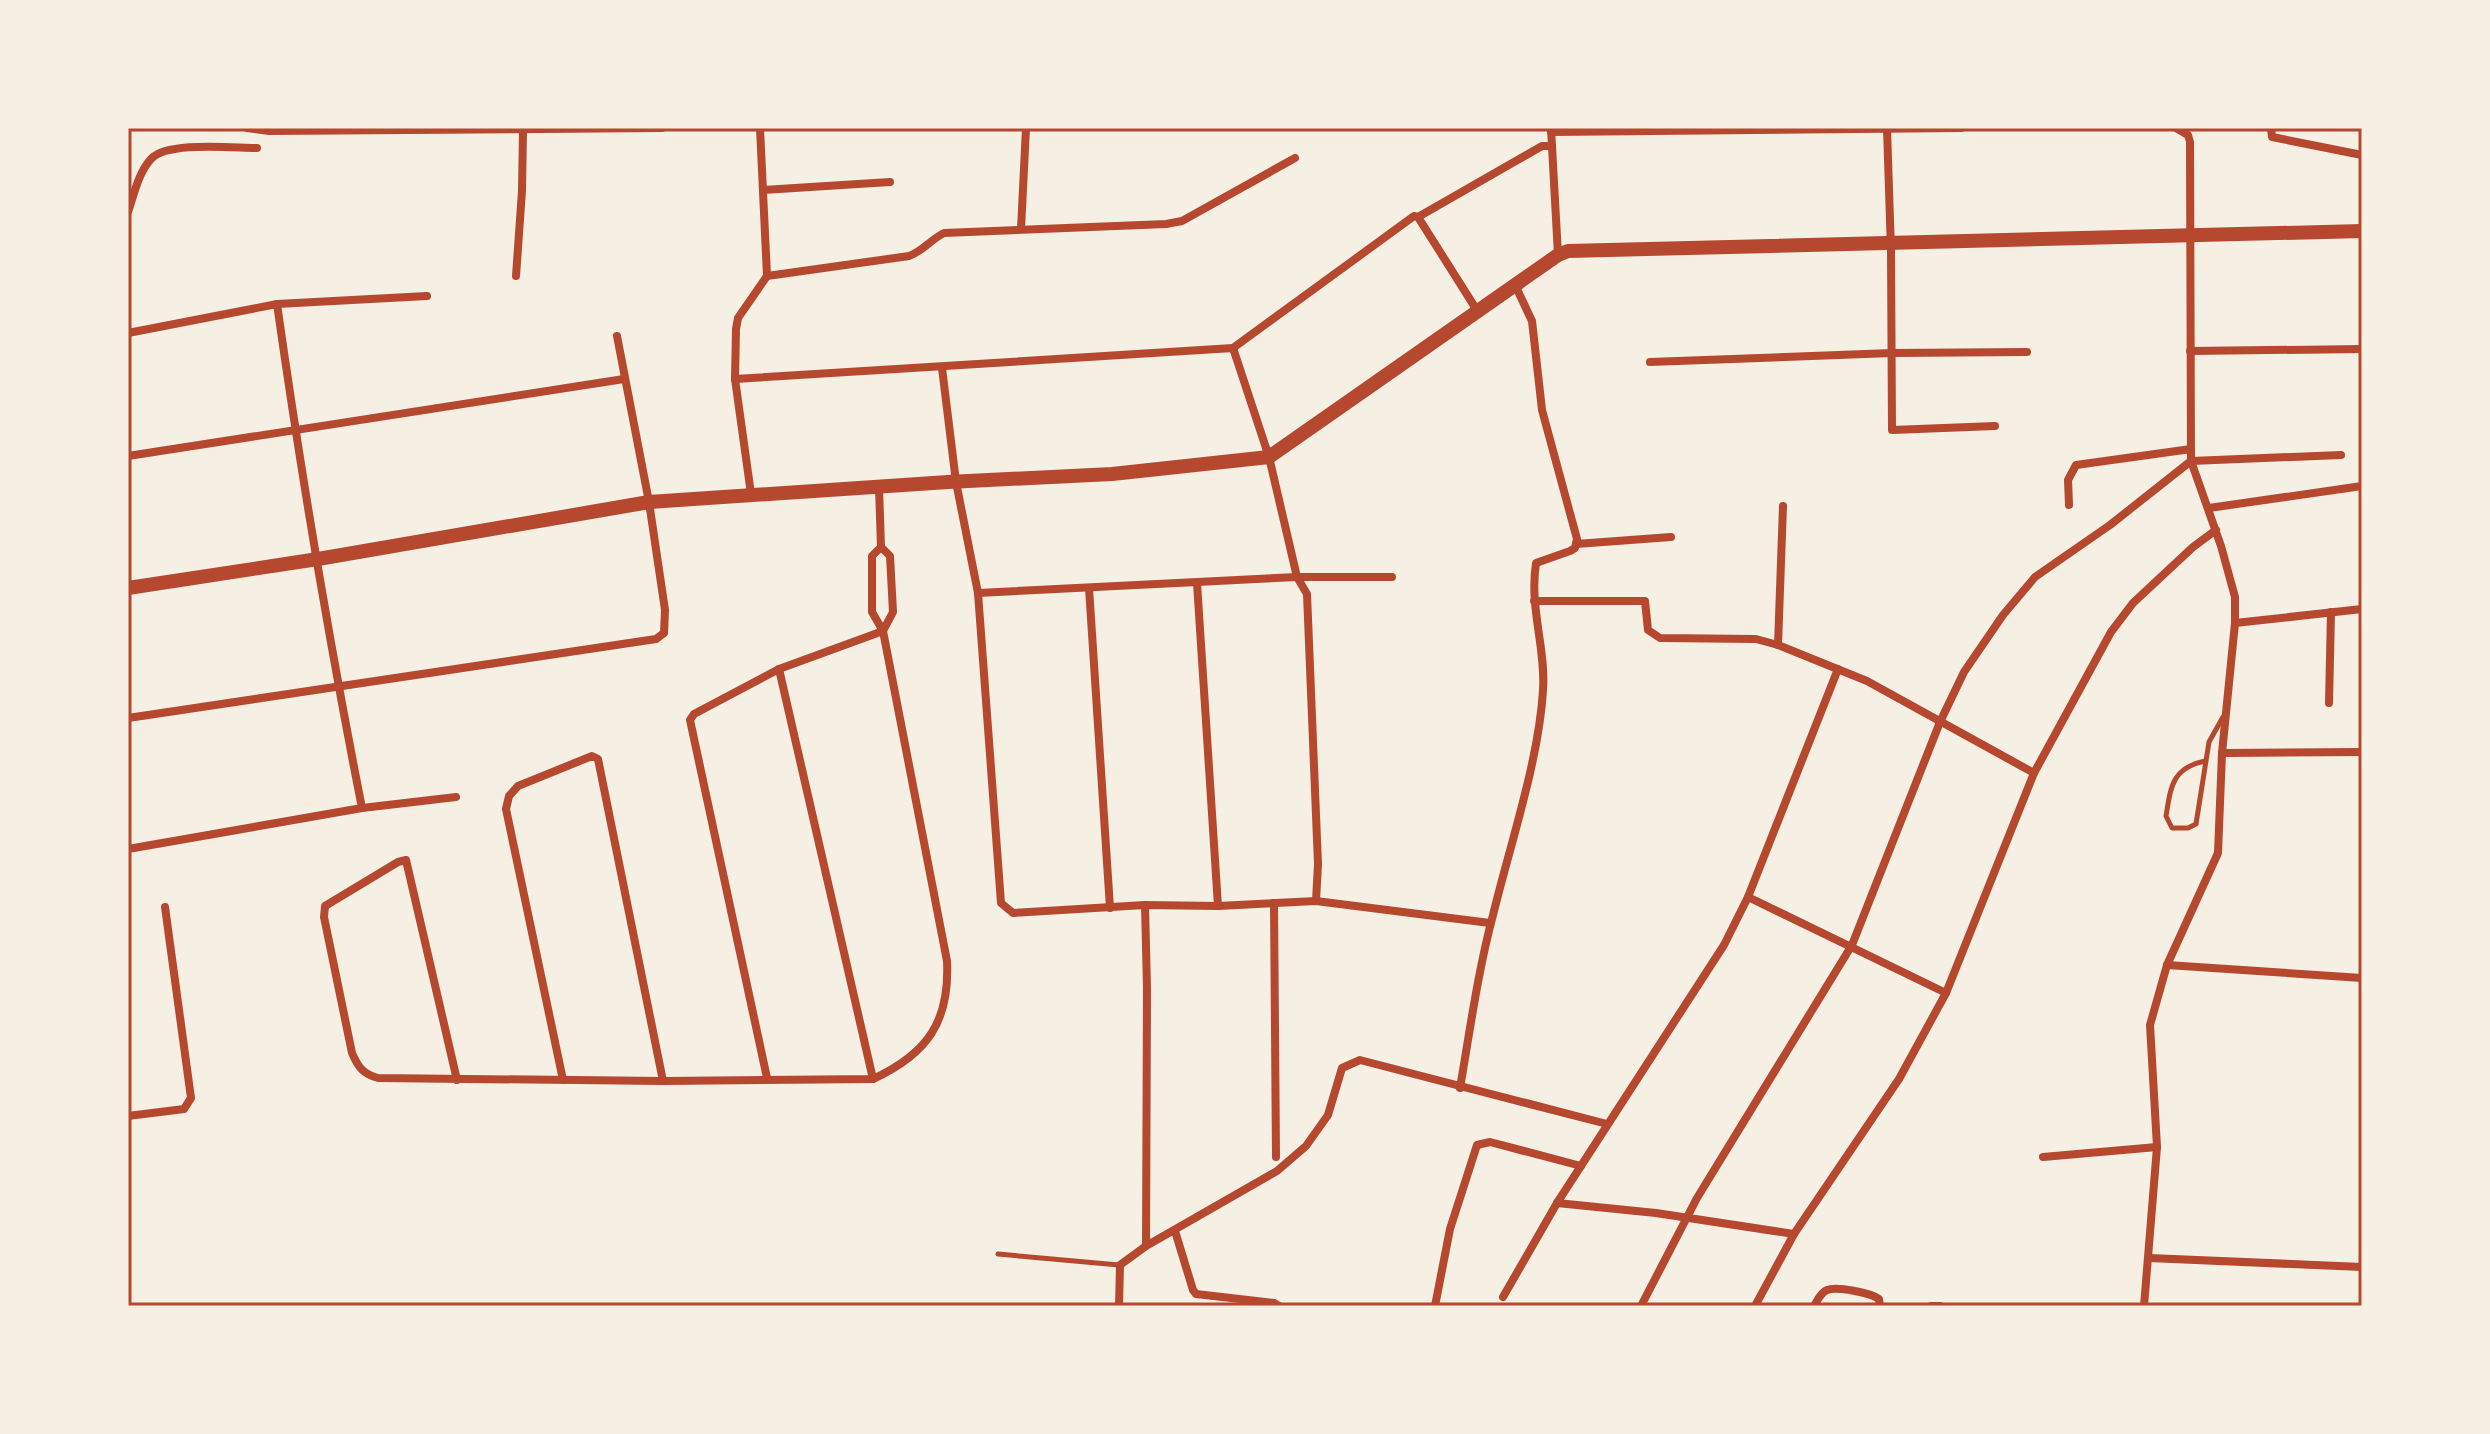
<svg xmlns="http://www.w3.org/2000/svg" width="2490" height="1434" viewBox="0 0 2490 1434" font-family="'Alegreya Sans',sans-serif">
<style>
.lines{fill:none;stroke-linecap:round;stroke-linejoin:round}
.service{stroke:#b5482f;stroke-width:5}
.minor{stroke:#b5482f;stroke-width:8}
.tertiary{stroke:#b5482f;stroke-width:14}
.neatline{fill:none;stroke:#b5482f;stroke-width:3}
</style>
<rect width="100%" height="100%" fill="#f6efe4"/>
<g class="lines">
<g class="service">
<path d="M2205,761c-33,7 -34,25 -39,55l6,12h16l8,-4 13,-82 14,-25"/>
<path d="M998,1254l121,11"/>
</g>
<g class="minor">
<path d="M247,128l22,3 393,-3"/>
<path d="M1551,128l7,127"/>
<path d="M1887,128l4,123 1,179 103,-4"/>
<path d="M2271,128l1,9 90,18"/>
<path d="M1551,132l410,-4"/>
<path d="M763,190l127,-8"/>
<path d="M128,212c6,-17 10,-39 23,-53 16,-18 82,-11 106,-11"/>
<path d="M1418,217l124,-71h10"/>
<path d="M1021,229l5,-101"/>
<path d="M516,276l6,-85 1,-61"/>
<path d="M767,276l142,-20c14,-5 21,-16 35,-23l222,-9 16,-3 113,-63"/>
<path d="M277,304c24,169 52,337 85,504"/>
<path d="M128,333l149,-29 150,-8"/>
<path d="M1233,348l36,109 28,120 10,17 11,270 -2,37"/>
<path d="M1233,348l181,-132 4,1 60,95"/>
<path d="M2190,351l172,-2"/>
<path d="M1650,362l242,-9 135,-1"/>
<path d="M942,368l14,114 22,111 23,310 12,10 132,-8 73,1 98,-5 174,22"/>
<path d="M735,379l498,-31"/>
<path d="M128,456l496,-77"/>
<path d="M2191,461l150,-6"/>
<path d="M751,494l-16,-115 1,-50 2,-11 29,-42 -7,-148"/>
<path d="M2069,505l-1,-25 8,-15 115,-16"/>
<path d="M2209,508l153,-22"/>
<path d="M1576,544l95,-7"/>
<path d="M1197,583l21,323"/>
<path d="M1089,588l21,320"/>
<path d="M978,593l319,-16h95"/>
<path d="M1534,601h111l3,29 12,8 96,1 22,6 89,36 167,92"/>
<path d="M2235,623l127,-14"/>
<path d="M1778,645l5,-139"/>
<path d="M779,669l94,410"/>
<path d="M2329,703l2,-91"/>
<path d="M128,718l528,-79 8,-6 1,-23 -16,-108 -32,-166"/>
<path d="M2222,753l140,-1"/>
<path d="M128,849l234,-41 94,-11"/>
<path d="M1748,897l198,96"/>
<path d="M1274,903l2,254"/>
<path d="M2167,965l195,13"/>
<path d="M767,1078l-77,-358 4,-6 85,-45 104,-38 10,-19 -3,-56 -9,-9"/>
<path d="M457,1080l-51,-220 -8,2 -73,44 -1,11 28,136c6,14 11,21 26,25l285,3 210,-2c54,-25 77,-57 74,-118l-64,-330 -11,-19v-56l9,-9 -2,-60"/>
<path d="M563,1080l-57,-271 3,-13 9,-10 74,-30 6,3 65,322"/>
<path d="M1460,1088c10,-58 18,-117 33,-173 17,-70 46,-155 50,-225 3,-42 -14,-82 -7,-127l34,-12 5,-3 2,-9 -35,-129 -10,-89 -16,-34"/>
<path d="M128,1116l56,-7 7,-11 -26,-191"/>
<path d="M2043,1157l114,-10"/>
<path d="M1557,1203l99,10 138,21"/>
<path d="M1175,1231l18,59 3,4 78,9 5,3"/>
<path d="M1146,1246l131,-75 29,-25 22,-31 14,-47 18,-8 247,64"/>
<path d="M2149,1258l213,9"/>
<path d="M1503,1297l54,-94 167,-258 24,-48 90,-228"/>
<path d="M1119,1306l1,-41 26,-19 1,-258 -2,-83"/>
<path d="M1435,1306l15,-77 27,-84 13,-3 91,24"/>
<path d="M1641,1306l56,-108 155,-253 88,-223 24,-50 39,-57 32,-38 75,-52 81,-64"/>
<path d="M1755,1306l39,-72 105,-155 47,-86 88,-220 77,-141 22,-29 60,-56 23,-17"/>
<path d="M1814,1306c4,-6 6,-13 13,-16 10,-4 44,3 52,9l1,7"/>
<path d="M1931,1306h9"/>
<path d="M2144,1306l13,-159 -7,-122 17,-60 51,-112 4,-100 13,-130v-26l-14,-51 -30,-85 -1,-319 -2,-7 -12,-7"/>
</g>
<path class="tertiary" d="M128,588l190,-29 331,-57 299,-20 164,-8 157,-17 289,-202 10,-4 794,-20"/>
</g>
<rect width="2490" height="1434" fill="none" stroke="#f6efe4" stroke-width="260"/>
<rect x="130" y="130" width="2230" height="1174" class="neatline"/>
</svg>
